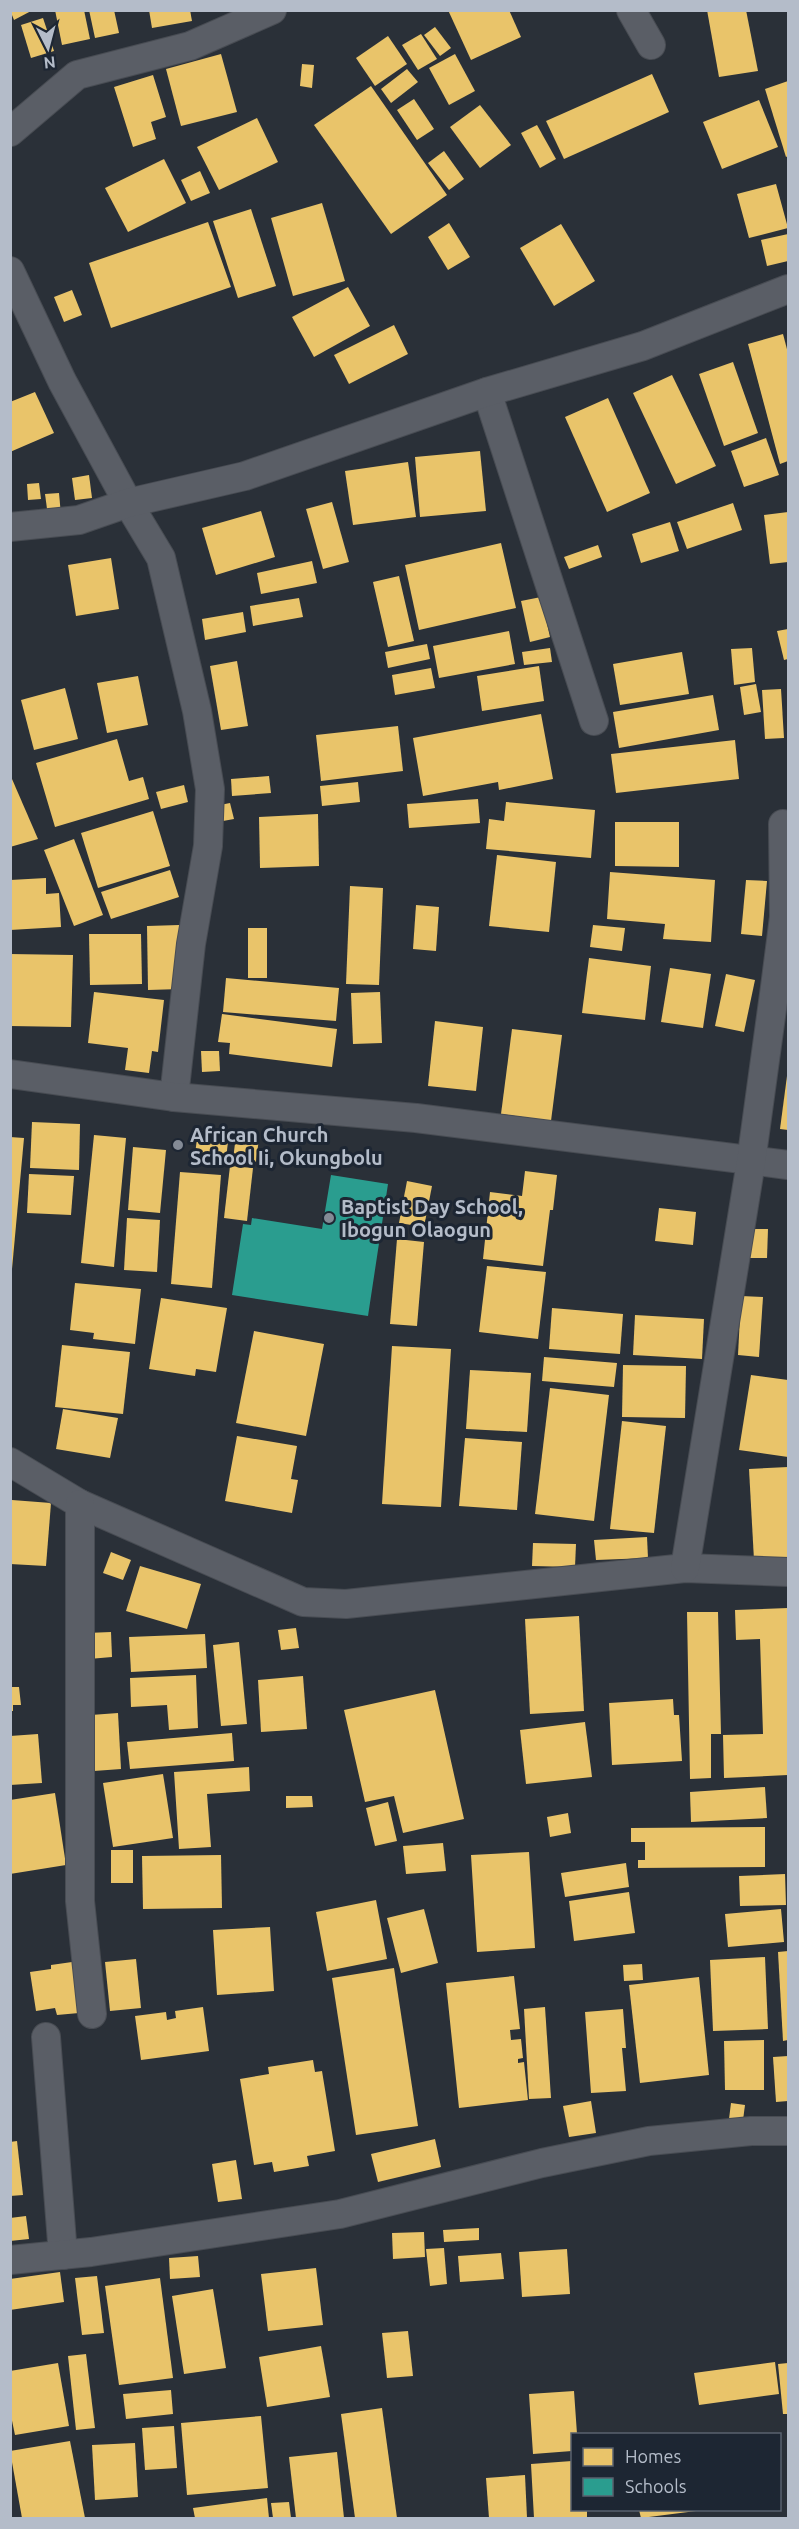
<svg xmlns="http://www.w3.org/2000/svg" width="799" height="2529" viewBox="0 0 799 2529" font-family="Ubuntu,sans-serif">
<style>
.homes{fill:#e9c46a}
.schools{fill:#2a9d8f}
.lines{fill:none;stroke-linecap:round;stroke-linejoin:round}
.street-casing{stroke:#484c53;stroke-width:30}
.street{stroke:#5a5e66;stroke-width:28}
.poi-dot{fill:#848b96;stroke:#1d2633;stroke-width:2}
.labels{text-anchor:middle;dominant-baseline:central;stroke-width:6;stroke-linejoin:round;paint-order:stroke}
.poi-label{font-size:20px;font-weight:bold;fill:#b4bcc9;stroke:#1d2633;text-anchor:start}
</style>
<rect width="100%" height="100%" fill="#2a3038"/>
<g class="homes">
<path d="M10,10h23l-19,10z"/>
<path d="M55,10h29l6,29 -28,6z"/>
<path d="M89,10h25l5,23 -24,5z"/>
<path d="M149,10h41l2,11 -40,7z"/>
<path d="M448,10h61l12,27 -50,23z"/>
<path d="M707,10h39l12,61 -39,6z"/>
<path d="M43,18l11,33 -23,7 -10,-33z"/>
<path d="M435,27l16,21 -11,8 -16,-21z"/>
<path d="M421,34l16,25 -19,11 -16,-25z"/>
<path d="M388,36l19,28 -32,22 -19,-28z"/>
<path d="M221,54l16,58 -56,14 -15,-57z"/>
<path d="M455,54l20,37 -26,14 -20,-37z"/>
<path d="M302,64l12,1 -2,23 -12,-2z"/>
<path d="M407,69l11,13 -27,21 -10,-14z"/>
<path d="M652,74l17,38 -105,47 -18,-38z"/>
<path d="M153,75l13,42 -15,5 5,17 -23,8 -19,-60z"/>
<path d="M788,81v75l-2,1 -21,-68z"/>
<path d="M371,86l76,109 -56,39 -77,-109z"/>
<path d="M414,99l20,30 -17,11 -20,-30z"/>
<path d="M759,100l19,47 -56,22 -19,-47z"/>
<path d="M480,105l31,40 -31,23 -30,-41z"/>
<path d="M257,118l21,44 -59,28 -22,-43z"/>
<path d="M537,125l19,34 -16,9 -19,-35z"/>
<path d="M444,151l20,28 -15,11 -21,-27z"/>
<path d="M164,159l22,44 -58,29 -23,-44z"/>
<path d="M200,171l10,22 -19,8 -10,-21z"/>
<path d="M776,184l12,44 -39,10 -12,-44z"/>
<path d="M322,203l23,78 -52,15 -22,-78z"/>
<path d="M251,209l25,77 -38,12 -25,-77z"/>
<path d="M208,222l23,65 -120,41 -22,-65z"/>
<path d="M449,223l21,34 -22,13 -20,-33z"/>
<path d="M561,224l34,57 -41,25 -34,-58z"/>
<path d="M788,234v27l-21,5 -6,-26z"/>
<path d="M348,287l22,39 -56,31 -22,-40z"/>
<path d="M72,290l10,25 -18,7 -10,-25z"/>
<path d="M394,325l14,29 -59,30 -15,-29z"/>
<path d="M783,334l5,19v108l-8,3 -32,-120z"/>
<path d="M733,362l25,71 -34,13 -25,-72z"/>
<path d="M672,375l44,91 -40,18 -43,-91z"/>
<path d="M35,392l19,41 -44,19v-50z"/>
<path d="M608,398l42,95 -43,19 -42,-95z"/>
<path d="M766,438l13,37 -35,12 -13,-36z"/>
<path d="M480,451l6,60 -66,6 -5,-60z"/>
<path d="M408,462l8,55 -63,8 -8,-54z"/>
<path d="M89,475l3,23 -17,2 -3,-22z"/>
<path d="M39,483l2,16 -13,1 -1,-16z"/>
<path d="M59,493l2,22 -13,1 -3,-22z"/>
<path d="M332,502l17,60 -26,7 -17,-60z"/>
<path d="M733,503l9,27 -55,19 -10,-27z"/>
<path d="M261,511l14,46 -59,18 -14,-47z"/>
<path d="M788,512v50l-18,2 -6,-49z"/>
<path d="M670,522l9,29 -38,12 -9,-29z"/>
<path d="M501,543l15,65 -97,22 -14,-65z"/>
<path d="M598,545l4,12 -33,12 -5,-12z"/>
<path d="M111,558l8,51 -43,7 -8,-51z"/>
<path d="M312,561l5,22 -56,11 -4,-21z"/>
<path d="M399,576l15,65 -26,6 -15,-65z"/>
<path d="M541,597l9,40 -20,5 -9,-41z"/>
<path d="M299,598l4,19 -50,9 -3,-20z"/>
<path d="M243,612l3,20 -41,8 -3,-21z"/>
<path d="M788,629v30l-4,1 -7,-29z"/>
<path d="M509,631l6,33 -76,14 -6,-32z"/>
<path d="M427,644l3,15 -42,9 -3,-16z"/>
<path d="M550,648l2,14 -28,3 -2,-13z"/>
<path d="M752,648l3,34 -21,3 -3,-36z"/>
<path d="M682,652l7,42 -69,11 -7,-41z"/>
<path d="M237,661l11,65 -27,4 -11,-64z"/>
<path d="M539,666l5,35 -62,10 -5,-35z"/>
<path d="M431,668l4,20 -40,7 -3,-20z"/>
<path d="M138,676l10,49 -41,8 -10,-50z"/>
<path d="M756,684l5,28 -17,3 -4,-28z"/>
<path d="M65,688l13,51 -44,11 -13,-50z"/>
<path d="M781,689l3,49 -19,1 -3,-49z"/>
<path d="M713,695l6,35 -100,18 -6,-36z"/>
<path d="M541,714l12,65 -54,11 -1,-8 -75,14 -10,-58z"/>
<path d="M398,726l5,45 -82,10 -5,-46z"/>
<path d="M117,739l12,42 14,-4 6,22 -94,28 -19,-64z"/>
<path d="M735,740l4,39 -123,14 -5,-39z"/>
<path d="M269,776l2,17 -39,3 -1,-17z"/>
<path d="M12,779l26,60 -28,8v-67z"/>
<path d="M358,782l2,20 -38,4 -2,-20z"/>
<path d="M184,785l4,17 -27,7 -5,-17z"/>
<path d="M478,799l2,24 -71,5 -2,-24z"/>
<path d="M506,802l89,8 -4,48 -105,-9 3,-30 15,2z"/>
<path d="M230,803l4,16 -11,2 -3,-16z"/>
<path d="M153,811l17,55 -72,22 -17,-55z"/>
<path d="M318,814l1,52 -59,2 -1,-51z"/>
<path d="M615,822h64v45l-64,-1z"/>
<path d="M74,839l29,76 -29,11 -30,-76z"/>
<path d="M497,855l59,7 -7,70 -60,-6z"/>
<path d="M170,870l9,27 -68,22 -10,-27z"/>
<path d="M610,872l105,8 -4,62 -48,-3 2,-15 -58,-5z"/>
<path d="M46,878v16l13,-1 2,34 -51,3v-50z"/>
<path d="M746,880l21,1 -5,55 -21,-2z"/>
<path d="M350,886l33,2 -4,97 -33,-1z"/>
<path d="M416,905l23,2 -3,44 -23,-2z"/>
<path d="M179,925l2,64 -33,1 -1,-64z"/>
<path d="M593,925l32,3 -3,23 -32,-4z"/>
<rect x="248" y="928" width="19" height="50"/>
<path d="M89,934h52l1,50 -52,1z"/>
<path d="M10,954l63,1 -2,72 -61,-1z"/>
<path d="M589,958l62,8 -6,54 -63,-7z"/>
<path d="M670,968l41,6 -8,54 -42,-6z"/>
<path d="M726,974l29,6 -11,52 -29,-6z"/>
<path d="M226,978l113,10 -3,33 -113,-9z"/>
<path d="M94,992l70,8 -6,52 -6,-1 -3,22 -24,-3 3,-22 -40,-5z"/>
<path d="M380,992l2,51 -29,1 -2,-51z"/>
<path d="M222,1014l115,15 -5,38 -103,-13 1,-11 -12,-1z"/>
<path d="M435,1021l48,6 -7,64 -48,-5z"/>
<path d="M512,1029l50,6 -11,86 -50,-7z"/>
<path d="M201,1051h18l1,20 -18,1z"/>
<path d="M787,1076h1v54l-8,-1z"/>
<path d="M32,1122l48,2 -1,46 -49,-2z"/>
<path d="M198,1130l31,3 -3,26 -31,-4z"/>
<path d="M94,1135l32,3 -12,129 -33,-4z"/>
<path d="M236,1136l23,2 -3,24 -23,-3z"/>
<path d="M10,1137l14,1 -12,131h-2z"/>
<path d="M133,1147l33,3 -6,63 -32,-3z"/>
<path d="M230,1166l23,2 -6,53 -23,-3z"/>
<path d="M525,1171l32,4 -4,35h-3l-7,56 -60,-7 7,-67 32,4z"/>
<path d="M180,1172l41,3 -9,113 -41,-4z"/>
<path d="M29,1174l45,2 -3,39 -44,-2z"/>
<path d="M407,1181l25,5 -8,41 -25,-4z"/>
<path d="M659,1208l37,4 -3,33 -38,-4z"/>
<path d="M127,1218l33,2 -3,52 -33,-2z"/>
<path d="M747,1229h21l-1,29h-20z"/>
<path d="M397,1239l27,3 -7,84 -27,-2z"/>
<path d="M487,1266l59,6 -8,67 -59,-7z"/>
<path d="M75,1283l66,6 -6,55 -42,-5 1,-6 -24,-3z"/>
<path d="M741,1296l22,1 -4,60 -21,-2z"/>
<path d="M161,1298l66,10 -11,64 -20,-3 -1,7 -46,-7z"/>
<path d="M552,1308l71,6 -3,40 -71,-5z"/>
<path d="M635,1315l69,4 -2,40 -69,-4z"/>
<path d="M254,1331l70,13 -18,92 -70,-13z"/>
<path d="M62,1345l68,7 -7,62 -68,-7z"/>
<path d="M392,1346l59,3 -10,158 -59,-3z"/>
<path d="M544,1357l73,6 -3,24 -72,-6z"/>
<path d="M623,1365l63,1 -1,52 -63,-1z"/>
<path d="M470,1370l61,3 -4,59 -61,-3z"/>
<path d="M751,1375l37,5v77l-49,-7z"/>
<path d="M550,1388l59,7 -15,126 -59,-7z"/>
<path d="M63,1409l55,9 -8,40 -54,-9z"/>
<path d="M622,1421l44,5 -12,107 -44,-4z"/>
<path d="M237,1436l60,10 -6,33 7,1 -6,33 -67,-12z"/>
<path d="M465,1438l57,4 -5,68 -58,-4z"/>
<path d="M788,1467v91l-34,2 -5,-91z"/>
<path d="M12,1500l39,3 -5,63 -36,-2z"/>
<path d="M647,1537l1,21 -52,2 -2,-20z"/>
<path d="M533,1543l43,1 -1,23 -43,-1z"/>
<path d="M111,1552l20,8 -8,20 -20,-7z"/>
<path d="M140,1566l61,18 -14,45 -61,-18z"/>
<path d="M788,1608v167l-64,3 -1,-43 40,-1 -3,-95 -24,1 -1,-30z"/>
<path d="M687,1612h31l3,122h-10v44l-21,1z"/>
<path d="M579,1616l5,95 -54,3 -5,-95z"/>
<path d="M296,1628l3,20 -18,2 -3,-20z"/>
<path d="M111,1632l1,25 -23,2 -2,-26z"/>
<path d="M205,1634l2,34 -76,4 -2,-35z"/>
<path d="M239,1642l8,82 -26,2 -8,-81z"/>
<path d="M196,1675l2,53 -29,2 -2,-25 -36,2 -1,-29z"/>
<path d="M303,1676l4,53 -46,3 -3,-52z"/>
<path d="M10,1687h9l2,18h-8v6h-3z"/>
<path d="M435,1690l29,129 -61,14 -9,-37 -29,6 -21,-92z"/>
<path d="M673,1699l1,16h5l3,46 -70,4 -3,-62z"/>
<path d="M118,1713l3,56 -27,2 -3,-56z"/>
<path d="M585,1722l7,55 -66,7 -6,-54z"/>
<path d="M232,1733l2,28 -104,8 -3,-27z"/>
<path d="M38,1734l4,49 -32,2v-49z"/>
<path d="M249,1767l1,24 -43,3 4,53 -32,2 -5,-77z"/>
<path d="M163,1774l10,64 -60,9 -10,-64z"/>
<path d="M765,1787l2,31 -76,4 -1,-30z"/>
<path d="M55,1793l11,72 -56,9v-74z"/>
<path d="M286,1796h26l1,11 -27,1z"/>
<path d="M388,1802l9,39 -22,5 -9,-38z"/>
<path d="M568,1813l3,20 -21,4 -3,-20z"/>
<path d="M765,1827v40l-127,1v-8h7v-18h-14v-14z"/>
<path d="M443,1843l3,28 -40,3 -3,-28z"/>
<rect x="111" y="1850" width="22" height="33"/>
<path d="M529,1852l6,96 -58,4 -6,-97z"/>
<path d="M221,1855l1,53 -79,1 -1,-53z"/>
<path d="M626,1863l3,24 -64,10 -4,-24z"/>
<path d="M785,1874l1,31 -46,1 -1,-30z"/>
<path d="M629,1892l6,41 -61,8 -5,-40z"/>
<path d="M376,1900l11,59 -60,12 -11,-59z"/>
<path d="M424,1909l14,54 -37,10 -14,-55z"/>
<path d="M781,1909l3,33 -56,5 -3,-33z"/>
<path d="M270,1927l4,64 -57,4 -4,-65z"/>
<path d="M788,1951v89l-5,1 -5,-89z"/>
<path d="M765,1957l3,72 -55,2 -3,-71z"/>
<path d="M136,1959l5,49 -31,3 -5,-49z"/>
<path d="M72,1962l7,51 -22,2 -2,-7 -19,3 -6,-39 21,-3v-4z"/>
<path d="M642,1964l1,16 -19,1 -1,-16z"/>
<path d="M394,1968l24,158 -62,9 -24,-157z"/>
<path d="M514,1976l6,53 -10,1 1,10 10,-1 2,19 -5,1v4l6,-1 4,38 -69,8 -13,-125z"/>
<path d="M699,1977l10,98 -69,8 -11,-98z"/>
<path d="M203,2007l6,44 -68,9 -6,-44 31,-4 1,8 9,-2 -1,-7z"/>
<path d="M545,2007l6,91 -22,1 -5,-90z"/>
<path d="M623,2009l3,39h-4l4,43 -35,2 -6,-81z"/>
<path d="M764,2040v50h-39l-1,-49z"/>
<path d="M788,2056v45l-12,1 -3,-45z"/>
<path d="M313,2060l2,12 7,-1 13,80 -28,5 2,10 -35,6 -2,-10 -18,3 -14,-86 29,-5 -1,-7z"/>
<path d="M591,2101l5,32 -27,4 -6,-31z"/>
<path d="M731,2103l14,2 -2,15 -14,-1z"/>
<path d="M435,2139l6,28 -63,15 -7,-28z"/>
<path d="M17,2141l6,54 -13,1v-54z"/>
<path d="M236,2160l6,39 -24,3 -6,-38z"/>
<path d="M26,2216l3,23 -19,2v-23z"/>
<path d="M479,2228v12l-35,2 -1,-12z"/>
<path d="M424,2232l1,25 -32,2 -1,-26z"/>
<path d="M444,2248l3,36 -17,2 -4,-37z"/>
<path d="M567,2249l3,45 -48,3 -3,-45z"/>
<path d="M501,2253l3,26 -44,3 -2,-26z"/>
<path d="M198,2256l2,21 -30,2 -1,-21z"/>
<path d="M316,2268l7,57 -55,6 -7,-57z"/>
<path d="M60,2272l4,30 -54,8v-31z"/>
<path d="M97,2276l7,57 -22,2 -7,-57z"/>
<path d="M160,2278l13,100 -54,7 -14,-99z"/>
<path d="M213,2289l13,79 -42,6 -12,-78z"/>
<path d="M408,2331l5,45 -26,2 -5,-45z"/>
<path d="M321,2346l9,51 -63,10 -8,-50z"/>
<path d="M86,2354l9,74 -19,2 -8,-74z"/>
<path d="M775,2362l4,32 -80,11 -5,-32z"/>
<path d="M58,2363l11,63 -54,9 -5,-24v-40z"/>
<path d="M788,2363v51h-5l-5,-50z"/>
<path d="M171,2390l2,24 -47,5 -3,-25z"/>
<path d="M574,2391l3,43h-5v17l-39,3 -4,-60z"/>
<path d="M382,2408l15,110h-42l-14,-104z"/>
<path d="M261,2416l7,72 -81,7 -6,-72z"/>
<path d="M174,2426l3,42 -32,2 -3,-42z"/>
<path d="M70,2441l15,77h-63l-12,-67z"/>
<path d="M135,2443l3,54 -43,3 -3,-55z"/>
<path d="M337,2452l7,66h-48l-7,-61z"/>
<path d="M572,2461v49h15v7l-53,1 -3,-54z"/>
<path d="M525,2475l2,43h-38l-3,-40z"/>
<path d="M267,2498l2,20h-74l-2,-10z"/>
<path d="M289,2502l2,16h-18l-2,-15z"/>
<path d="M639,2510h57v1l-55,7z"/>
</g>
<path class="schools" d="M331,1175l57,9 -20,132 -136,-21 11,-71 8,1 1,-7 70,11z"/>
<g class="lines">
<defs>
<g id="street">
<path d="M631,10l20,35"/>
<path d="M10,132l67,-57 113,-29 82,-36"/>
<path d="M10,271l52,110 66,122 33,55 36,153 13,78 -2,57 -17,98 -17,153"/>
<path d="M487,392l107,329"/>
<path d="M10,527l69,-7 49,-17 117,-27 242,-84 156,-46 145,-57"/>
<path d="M10,1074l164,23 242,21 372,47"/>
<path d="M10,1462l70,42 223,98 43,2 339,-36 103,4"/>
<path d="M80,1504v397l12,113"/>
<path d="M685,1568l66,-406 24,-175 9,-70 -1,-93"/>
<path d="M46,2037l17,218"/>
<path d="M10,2260l81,-8 249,-38 202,-51 107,-22 102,-10h37"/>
</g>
</defs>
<use href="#street" class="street-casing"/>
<use href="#street" class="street"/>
</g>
<g class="poi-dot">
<circle cx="178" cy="1145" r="6"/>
<circle cx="329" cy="1218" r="6"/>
</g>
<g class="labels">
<g class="poi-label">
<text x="190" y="1134">African Church<tspan x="190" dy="23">School Ii, Okungbolu</tspan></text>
<text x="341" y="1206">Baptist Day School,<tspan x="341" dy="23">Ibogun Olaogun</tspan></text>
</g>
</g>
<rect width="799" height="2529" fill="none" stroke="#b4bcc9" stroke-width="24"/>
<rect x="571" y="2433" width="210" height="78" fill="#1d2633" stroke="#59626f" stroke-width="1.5"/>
<rect x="583" y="2448" width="30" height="18" fill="#e9c46a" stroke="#59626f" stroke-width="1.5"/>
<text x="625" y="2463" font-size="18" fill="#b4bcc9">Homes</text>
<rect x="583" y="2478" width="30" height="18" fill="#2a9d8f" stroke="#59626f" stroke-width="1.5"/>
<text x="625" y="2493" font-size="18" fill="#b4bcc9">Schools</text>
<g transform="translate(48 48) rotate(174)" stroke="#1d2633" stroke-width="4.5" paint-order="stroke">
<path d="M0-4.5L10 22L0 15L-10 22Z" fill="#b4bcc9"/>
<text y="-9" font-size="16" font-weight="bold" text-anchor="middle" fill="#b4bcc9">N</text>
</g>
</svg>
